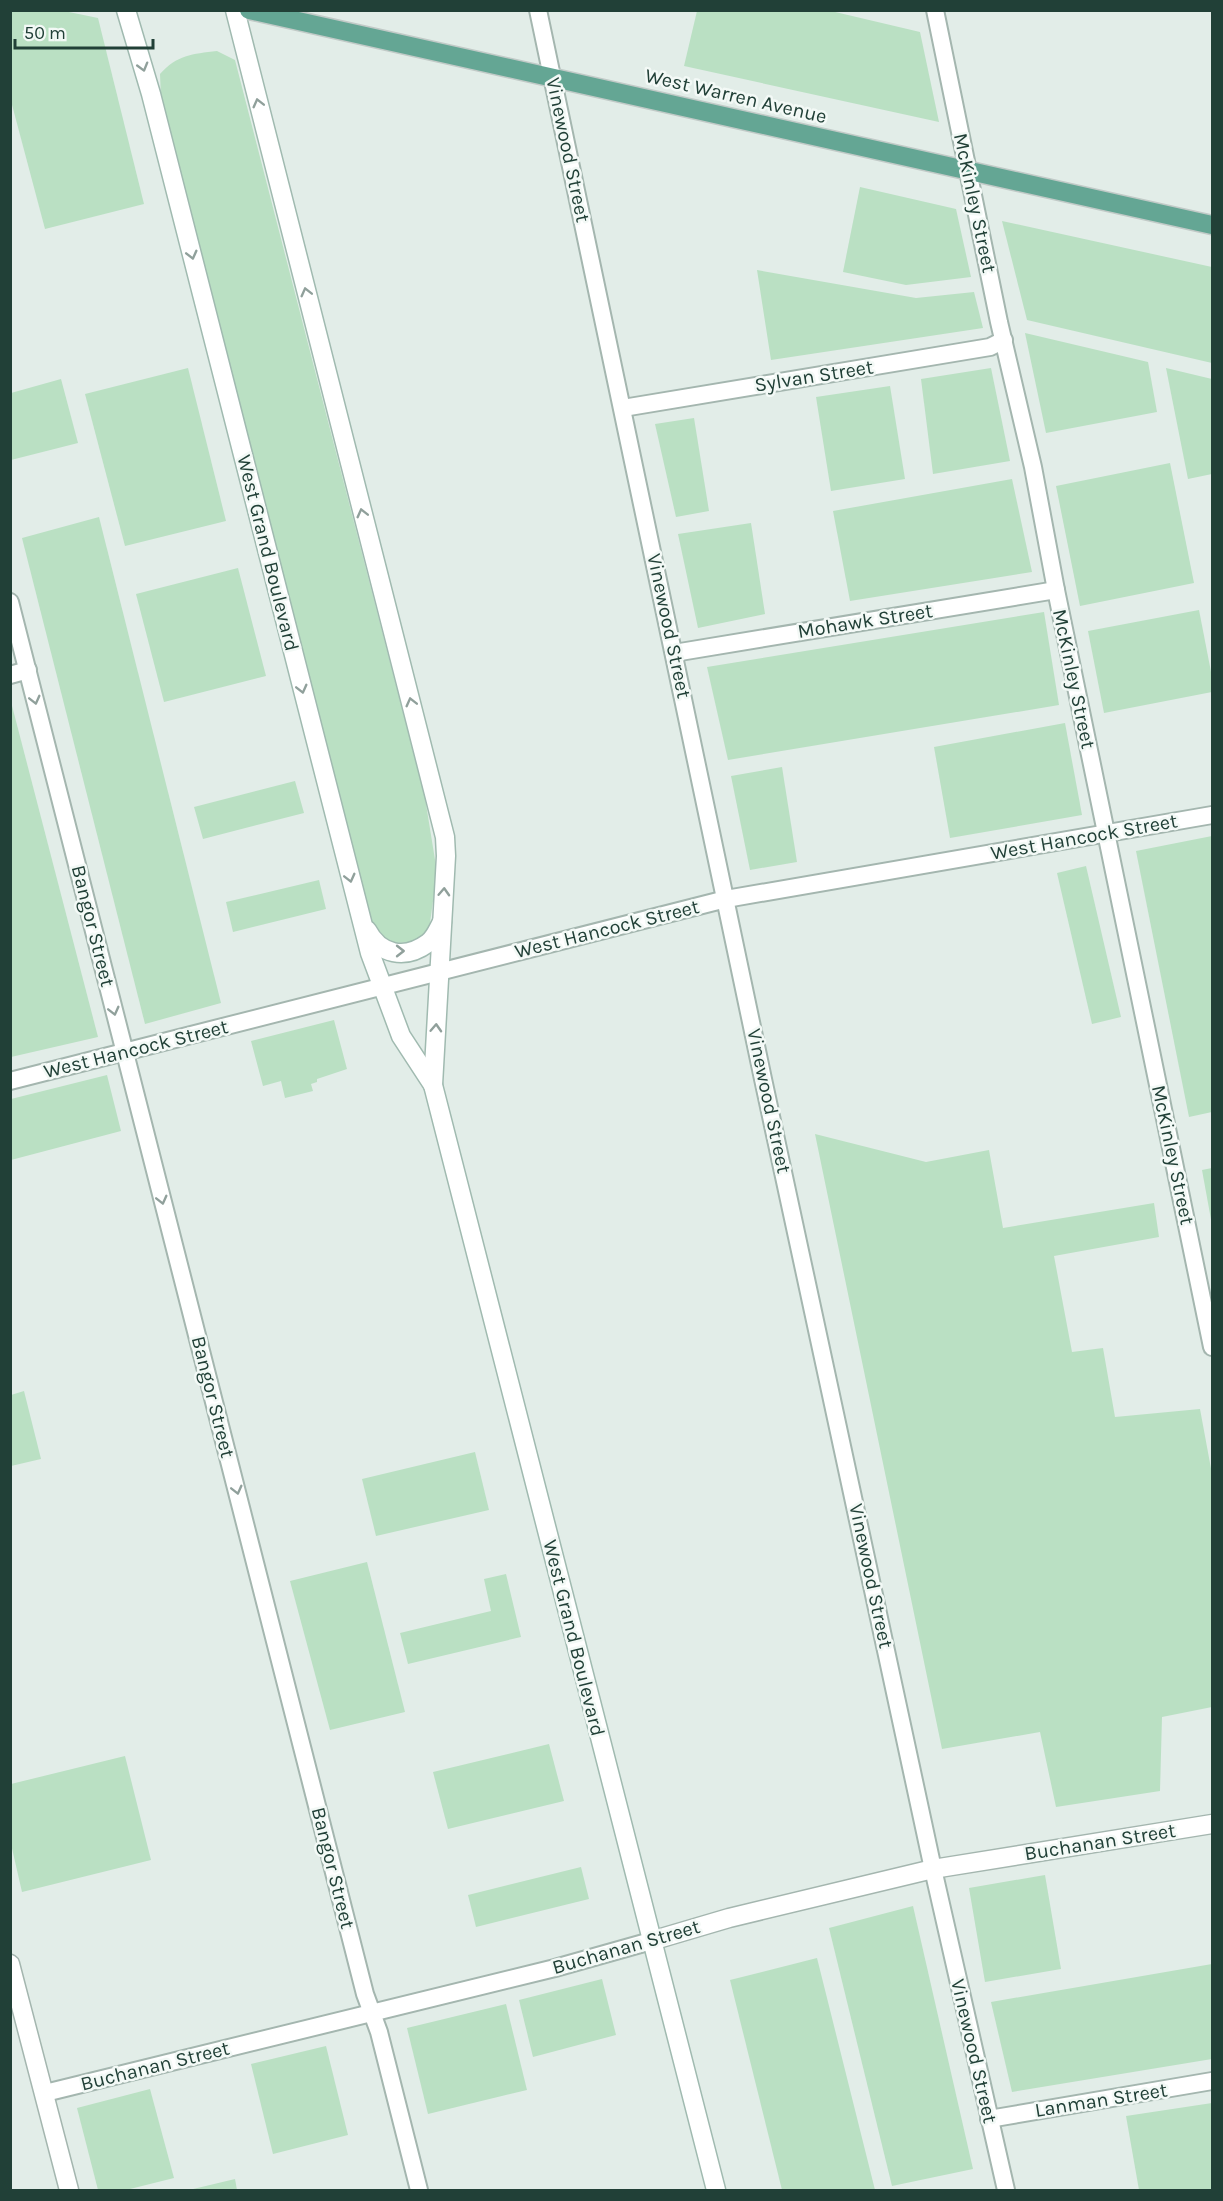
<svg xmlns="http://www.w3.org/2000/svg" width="1223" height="2201" viewBox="0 0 1223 2201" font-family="Karla,sans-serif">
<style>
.green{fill:#bae0c3}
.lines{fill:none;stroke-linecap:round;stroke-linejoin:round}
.minor-casing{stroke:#a4b6af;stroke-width:20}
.tertiary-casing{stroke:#a4b6af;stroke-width:21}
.secondary-casing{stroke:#a0bab0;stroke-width:21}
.primary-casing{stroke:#c1cac7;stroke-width:21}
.minor{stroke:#fff;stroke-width:16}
.tertiary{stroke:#fff;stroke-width:18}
.secondary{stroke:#fff;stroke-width:18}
.primary{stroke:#64a694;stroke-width:18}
.oneway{stroke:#90a09b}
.labels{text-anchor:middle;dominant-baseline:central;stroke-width:5;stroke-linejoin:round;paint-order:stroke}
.street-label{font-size:20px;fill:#214037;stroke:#f3f9f6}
</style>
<rect width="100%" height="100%" fill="#e2ede8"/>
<g class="green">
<path d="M10,11h54l34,7 46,186 -99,25 -34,-128z"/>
<path d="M697,11h134l89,21 19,90 -255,-56z"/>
<path d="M217,51l18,9 190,738 12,74 -8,58 -12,12 -22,1 -20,-9 -12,-32 -202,-804 -1,-24c17,-19 32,-20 57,-23z"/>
<path d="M860,187l96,22 15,68 -65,8 -63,-13z"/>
<path d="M1002,221l210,46v96l-185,-43z"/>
<path d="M757,270l159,28 58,-6 9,36 -212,32z"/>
<path d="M1025,333l123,29 9,50 -111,21z"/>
<path d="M188,368l38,153 -101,25 -40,-152z"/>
<path d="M991,368l19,93 -77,13 -12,-95z"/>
<path d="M1166,368l46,11v95l-24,5z"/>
<path d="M61,379l17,64 -67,17v-67z"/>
<path d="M890,386l15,93 -74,12 -15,-94z"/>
<path d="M694,418l15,93 -33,6 -21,-93z"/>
<path d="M1170,463l24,120 -114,23 -24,-120z"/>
<path d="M1012,479l20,93 -182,29 -17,-90z"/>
<path d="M99,517l122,486 -76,21 -123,-486z"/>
<path d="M751,523l14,91 -67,14 -20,-94z"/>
<path d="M238,568l28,108 -102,26 -28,-108z"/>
<path d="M1199,610l13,67v15l-108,21 -16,-82z"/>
<path d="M1044,612l15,93 -331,55 -21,-93z"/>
<path d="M10,698l88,339 -87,20h-1z"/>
<path d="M1065,723l17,92 -132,23 -16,-91z"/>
<path d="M782,767l15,95 -47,8 -19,-94z"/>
<path d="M295,781l9,32 -101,26 -9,-32z"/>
<path d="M1212,836v276l-23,5 -53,-266z"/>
<path d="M1086,866l35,151 -29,7 -35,-151z"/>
<path d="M319,880l7,29 -93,23 -7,-30z"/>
<path d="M334,1020l13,49 -30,10v3l-6,2 2,7 -28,7 -4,-17 -18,5 -12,-45z"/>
<path d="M107,1075l14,56 -110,29v-61z"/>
<path d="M815,1134l111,28 63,-12 14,78 151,-25 5,34 -105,19 18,96 31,-4 12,69 85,-8 12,65v233l-50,10 -2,74 -104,16 -16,-75 -98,17z"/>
<path d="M1212,1168v57l-10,-55z"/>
<path d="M24,1391l17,68 -30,7v-71z"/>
<path d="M475,1452l14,58 -113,26 -14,-57z"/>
<path d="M367,1562l38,150 -75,18 -40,-149z"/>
<path d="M506,1574l15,63 -113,27 -8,-31 91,-22 -7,-32z"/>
<path d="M549,1744l15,57 -116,28 -15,-57z"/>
<path d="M125,1756l26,104 -129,32 -11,-48v-60z"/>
<path d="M581,1867l8,32 -113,28 -8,-32z"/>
<path d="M1045,1875l16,94 -76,13 -16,-94z"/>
<path d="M913,1906l60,263 -81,17 -63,-258z"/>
<path d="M817,1958l58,232h-93l-52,-210z"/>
<path d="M1212,1964v95l-200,33 -21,-90z"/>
<path d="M602,1979l14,56 -83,22 -14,-57z"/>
<path d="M506,2004l21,86 -99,24 -21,-86z"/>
<path d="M326,2046l22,89 -75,19 -22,-90z"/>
<path d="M150,2089l24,89 -48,12h-28l-21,-82z"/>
<path d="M1212,2103v87h-73l-13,-74z"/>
<path d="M235,2179l2,11h-48z"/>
</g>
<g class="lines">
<defs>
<g id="minor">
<path d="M538,10l225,1069 170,790 73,321"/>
<path d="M935,10l64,312 34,145 23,123 156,757"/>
<path d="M623,408l367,-61 14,-7"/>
<path d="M10,602l355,1392 14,38 40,158"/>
<path d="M674,653l382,-63"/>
<path d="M10,675l18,-5"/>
<path d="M10,1081l716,-182 486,-84"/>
<path d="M45,2093l510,-125 96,-27"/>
<path d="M989,2119l223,-38"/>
</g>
<g id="tertiary">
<path d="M651,1941l78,-23 204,-49 279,-45"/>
<path d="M10,1964l59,226"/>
</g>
<g id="secondary">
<path d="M126,10l25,84 219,859 31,83 32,49"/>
<path d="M235,10l210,827 1,19 -13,229 283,1105"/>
<path d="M367,930c13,25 38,30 61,13 7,-5 10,-14 14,-21"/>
</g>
<path id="primary" d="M249,10l963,215"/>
</defs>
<use href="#minor" class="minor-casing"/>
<use href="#tertiary" class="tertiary-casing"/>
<use href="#secondary" class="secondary-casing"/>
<use href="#primary" class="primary-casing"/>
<use href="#minor" class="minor"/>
<use href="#tertiary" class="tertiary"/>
<use href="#secondary" class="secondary"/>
<use href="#primary" class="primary"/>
</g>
<defs><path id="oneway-chevron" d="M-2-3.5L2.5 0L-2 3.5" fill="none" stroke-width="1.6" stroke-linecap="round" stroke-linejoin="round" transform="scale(1.5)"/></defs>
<g class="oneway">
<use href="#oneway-chevron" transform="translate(143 67) rotate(74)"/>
<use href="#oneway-chevron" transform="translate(258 103) rotate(-104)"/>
<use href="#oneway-chevron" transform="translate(192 255) rotate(76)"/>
<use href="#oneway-chevron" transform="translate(306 292) rotate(-104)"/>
<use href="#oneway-chevron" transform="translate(362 513) rotate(-104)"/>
<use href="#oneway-chevron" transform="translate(302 689) rotate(76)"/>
<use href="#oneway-chevron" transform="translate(35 700) rotate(76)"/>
<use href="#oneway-chevron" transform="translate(411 702) rotate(-104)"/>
<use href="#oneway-chevron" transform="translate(350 878) rotate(76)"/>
<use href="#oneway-chevron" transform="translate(444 892) rotate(-87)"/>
<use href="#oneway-chevron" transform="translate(400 951)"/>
<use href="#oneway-chevron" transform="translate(114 1011) rotate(76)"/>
<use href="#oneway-chevron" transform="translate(436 1028) rotate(-87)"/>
<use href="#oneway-chevron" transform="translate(162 1200) rotate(76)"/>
<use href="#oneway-chevron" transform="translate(237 1490) rotate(76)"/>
</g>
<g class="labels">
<g class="street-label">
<text transform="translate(736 96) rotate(13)">West Warren Avenue</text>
<text transform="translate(568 150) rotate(78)">Vinewood Street</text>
<text transform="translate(975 203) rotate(78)">McKinley Street</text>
<text transform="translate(814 376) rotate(-9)">Sylvan Street</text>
<text transform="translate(268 553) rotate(76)">West Grand Boulevard</text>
<text transform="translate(865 621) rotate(-9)">Mohawk Street</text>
<text transform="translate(669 626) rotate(78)">Vinewood Street</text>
<text transform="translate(1074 679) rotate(78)">McKinley Street</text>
<text transform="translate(1084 837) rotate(-10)">West Hancock Street</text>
<text transform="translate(93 926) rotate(76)">Bangor Street</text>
<text transform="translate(607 929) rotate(-14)">West Hancock Street</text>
<text transform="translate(136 1049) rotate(-14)">West Hancock Street</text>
<text transform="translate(769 1101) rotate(78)">Vinewood Street</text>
<text transform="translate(1173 1155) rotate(78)">McKinley Street</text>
<text transform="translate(213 1397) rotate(76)">Bangor Street</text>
<text transform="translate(871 1576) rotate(78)">Vinewood Street</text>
<text transform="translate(574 1638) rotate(76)">West Grand Boulevard</text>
<text transform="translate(1100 1842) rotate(-9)">Buchanan Street</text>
<text transform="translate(333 1868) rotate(76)">Bangor Street</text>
<text transform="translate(626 1947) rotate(-16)">Buchanan Street</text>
<text transform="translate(974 2051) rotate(77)">Vinewood Street</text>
<text transform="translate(155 2066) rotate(-14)">Buchanan Street</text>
<text transform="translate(1101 2100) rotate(-9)">Lanman Street</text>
</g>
</g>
<rect width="1223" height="2201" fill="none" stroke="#214037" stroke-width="24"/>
<path d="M15 39v9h138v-9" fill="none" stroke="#214037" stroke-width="3"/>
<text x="24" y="39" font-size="18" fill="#214037" stroke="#f3f9f6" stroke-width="4.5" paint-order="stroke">50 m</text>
</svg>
